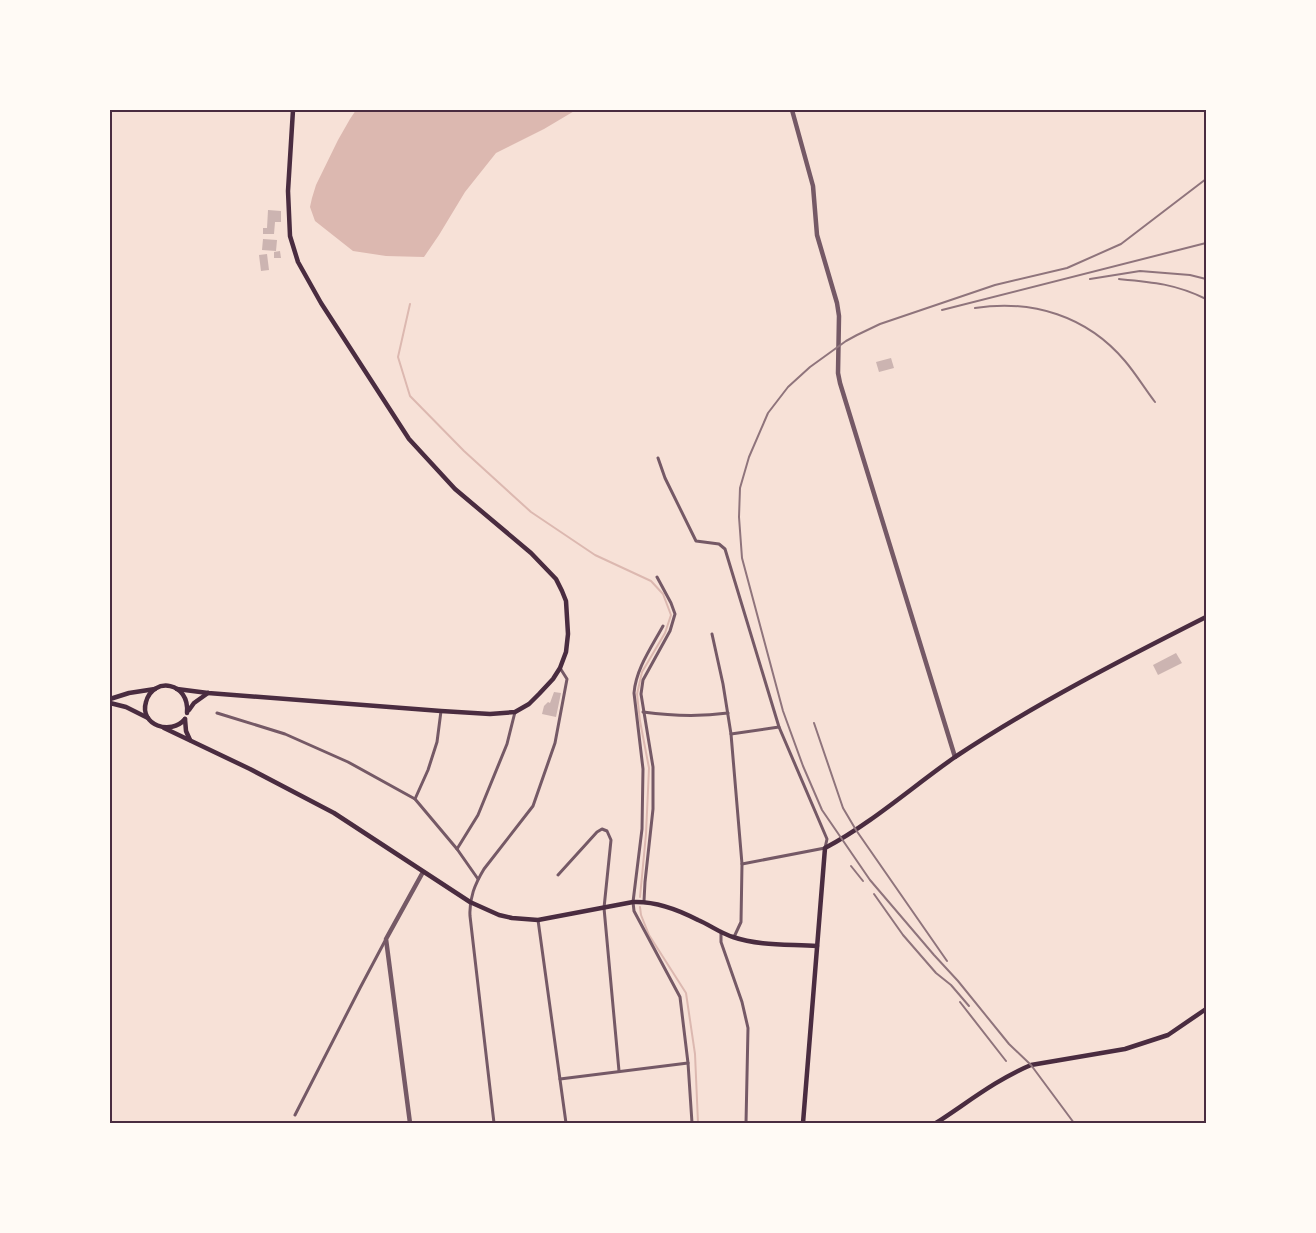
<svg xmlns="http://www.w3.org/2000/svg" width="1316" height="1233" viewBox="0 0 1316 1233" font-family="'Sofia Sans Condensed',sans-serif">
<style>
.water{fill:#dcb8b0}
.lines{fill:none;stroke-linecap:round;stroke-linejoin:round}
.stream{stroke:#dcb8b0;stroke-width:2}
.building{fill:#ccb4b1}
.minor{stroke:#755966;stroke-width:3}
.tertiary{stroke:#755966;stroke-width:4.5}
.secondary{stroke:#4a2c40;stroke-width:4.5}
.rail{stroke:#8f747c;stroke-width:2}
.neatline{fill:none;stroke:#4a2c40;stroke-width:2}
</style>
<rect width="100%" height="100%" fill="#f7e1d7"/>
<path class="water" d="M356,110h220l-32,19 -48,24 -31,39 -26,43 -15,22 -38,-1 -33,-5 -38,-30 -5,-14 2,-9 4,-13 22,-45 12,-21z"/>
<g class="lines">
<g class="stream">
<path d="M410,304l-12,53 12,39 54,55 67,61 64,43 56,26 12,13 8,21 -6,18 -23,39 -5,22 3,27 9,47 -3,66 -6,63"/>
<path d="M640,907l1,8 8,20 37,58 9,61 3,69"/>
</g>
</g>
<g class="building">
<path d="M268,210l13,1v11h-6l-1,12h-11v-6h4z"/>
<path d="M263,239l14,1 -1,11 -14,-1z"/>
<path d="M280,251l1,7h-7v-6z"/>
<path d="M267,254l2,16 -8,1 -2,-16z"/>
<path d="M891,358l3,10 -15,4 -3,-10z"/>
<path d="M1176,653l6,10 -24,12 -5,-10z"/>
<path d="M554,692l7,1 -5,24 -14,-3 2,-8 4,-4 2,1z"/>
</g>
<g class="lines">
<g class="minor">
<path d="M658,458l7,20 31,63 23,3 6,5 54,178 48,112 -2,9 -83,16"/>
<path d="M663,626c-12,22 -27,43 -29,67l9,76 -1,60 -9,73 1,9 46,86 8,66 4,60"/>
<path d="M712,634l11,50 8,50 11,130 -1,58 -7,15"/>
<path d="M643,712c29,4 56,5 85,1"/>
<path d="M217,713l68,21 63,28 67,37 42,50 21,30"/>
<path d="M731,734l48,-7"/>
<path d="M415,799l13,-29 9,-28 4,-31"/>
<path d="M457,849l21,-34 29,-71 8,-32"/>
<path d="M558,875l39,-43 5,-3 5,2 4,9 -7,68 15,163"/>
<path d="M644,901l1,-19 8,-73v-42l-12,-73 2,-14 27,-49 5,-17 -4,-11 -14,-26"/>
<path d="M538,920l28,203"/>
<path d="M721,932v10l21,60 6,26 -2,95"/>
<path d="M560,1079l128,-16"/>
<path d="M295,1115l65,-127 26,-49"/>
<path d="M494,1123l-24,-207c-1,-18 5,-32 14,-47l49,-63 22,-63 12,-64 -7,-11"/>
</g>
<g class="tertiary">
<path d="M792,110l21,76 4,49 20,68 2,13 -1,57 2,10 115,374"/>
<path d="M410,1123l-24,-184 37,-67"/>
</g>
<g class="secondary">
<path d="M177,689l31,4 233,18 49,3 25,-2 14,-8 10,-10 14,-15 7,-11 6,-16 2,-18 -2,-33 -4,-10 -6,-12 -25,-26 -76,-64 -46,-50 -88,-136 -23,-41 -8,-26 -2,-45 5,-81"/>
<path d="M110,699l19,-6 26,-4"/>
<path d="M110,703l16,4 22,11"/>
<path d="M189,710l5,-7 14,-10"/>
<path d="M185,719c-14,17 -46,6 -39,-17 7,-26 44,-20 41,11"/>
<path d="M185,719l1,12 4,9"/>
<path d="M164,728l86,41 84,44 136,89 29,13 13,3 26,2 95,-18c23,-1 44,7 65,18 12,5 22,13 35,17 26,9 56,7 84,9"/>
<path d="M803,1123l22,-275c47,-25 87,-61 130,-91 80,-53 166,-97 251,-140"/>
<path d="M936,1123c31,-20 61,-44 95,-58l94,-16 43,-14 38,-26"/>
</g>
<g class="rail">
<path d="M1090,279l50,-8 50,4 16,4"/>
<path d="M1119,279c33,3 57,5 87,20"/>
<path d="M975,308c57,-9 112,8 150,53 11,13 20,28 30,41"/>
<path d="M942,310l264,-67"/>
<path d="M814,723l29,85 13,22 91,131"/>
<path d="M851,866l12,15"/>
<path d="M874,894l29,41 33,38 15,12 18,21"/>
<path d="M960,1002l46,59"/>
<path d="M1074,1123l-43,-58 -22,-21 -51,-63 -24,-26 -64,-75 -48,-70 -19,-44 -20,-55 -41,-153 -3,-41 1,-29 9,-31 19,-44 20,-26 22,-20 36,-26 11,-6 23,-11 115,-39 72,-17 54,-24 85,-65"/>
</g>
</g>
<rect width="1316" height="1233" fill="none" stroke="#fffaf5" stroke-width="222"/>
<rect x="111" y="111" width="1094" height="1011" class="neatline"/>
</svg>
